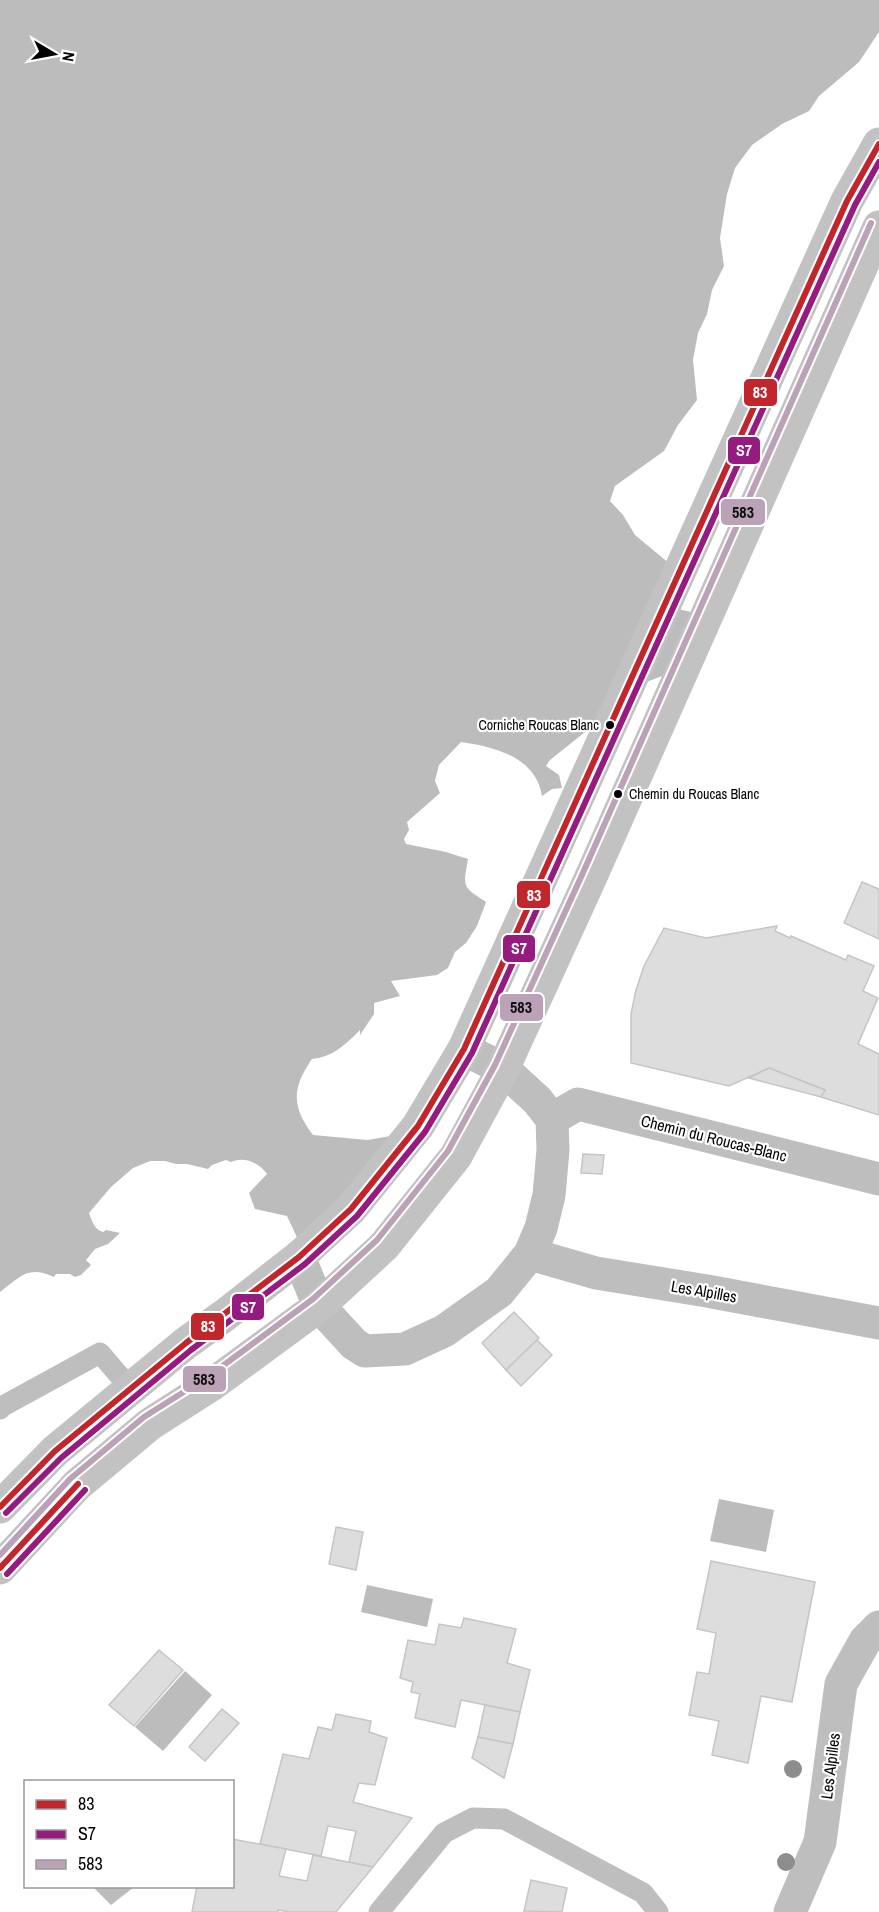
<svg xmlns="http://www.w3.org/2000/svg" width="879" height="1912" viewBox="0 0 879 1912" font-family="'Archivo Narrow',sans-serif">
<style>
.water{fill:#bcbcbc}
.building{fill:#ddd;stroke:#c5c5c5;stroke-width:1.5}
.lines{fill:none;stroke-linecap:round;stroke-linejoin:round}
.service{stroke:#bebebe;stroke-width:21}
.minor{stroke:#bebebe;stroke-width:33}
.secondary{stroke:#c2c2c2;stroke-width:33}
.bus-1-casing{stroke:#fff;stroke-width:10}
.bus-2-casing{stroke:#fff;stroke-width:10}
.bus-3-casing{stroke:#fff;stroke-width:10}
.bus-1{stroke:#c0262c;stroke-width:6}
.bus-2{stroke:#951b81;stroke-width:6}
.bus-3{stroke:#bba2b6;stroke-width:6}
.tree{fill:#8d8d8d}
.bus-dot{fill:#000;stroke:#fff;stroke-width:2}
.labels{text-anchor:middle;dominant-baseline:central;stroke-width:4.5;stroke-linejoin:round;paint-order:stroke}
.bus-label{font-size:14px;fill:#000;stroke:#fff;text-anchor:end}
.street-label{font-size:16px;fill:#000;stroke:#fff}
.line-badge{stroke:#fff;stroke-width:2}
.badge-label{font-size:16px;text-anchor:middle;font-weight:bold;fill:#fff}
.pale-badge-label{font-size:16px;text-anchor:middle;font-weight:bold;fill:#111}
</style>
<rect width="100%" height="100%" fill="#fff"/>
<g class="water">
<path d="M0,0h879v32l-20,30 -40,34 -10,15 -27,13 -30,21 -17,23 -8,26 -7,44 4,28 -12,24 -5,24 -9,19 -5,27 4,40 -19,25 -14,26 -49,35 -5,15 13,14 12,20 35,29 4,44 17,4 -13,58 -29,11 -99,79 -4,6 13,9 3,13 -10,1 -10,7c-6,-39 -47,-49 -81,-54l-22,23 -4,16 5,12 -33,29 2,8 -5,9 2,5 40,8 22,7c-5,29 -6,27 18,43l-9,24 -11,17 -11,9 -7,16 -11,7 -46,6 9,15 -26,7v11l-14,21v-5c-14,14 -27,27 -48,29 -20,29 -21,47 1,76l55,5 33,-6 -99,114 -15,-32 -32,-7 -6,-16 18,-19c-8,-11 -22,-18 -36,-12l-5,-2 -14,5 -4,4 -21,-5h-11l-11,-3h-15l-17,7 -22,19 -22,26c3,8 5,16 14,19l3,-2 14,3 -12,11 -13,5 -9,11 5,5 -10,10 -6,2 -5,-3h-14l-2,3c-26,-12 -34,0 -54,15z"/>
<path d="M719,1499l55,11 -8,42 -56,-11z"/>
<path d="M367,1585l66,14 -6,28 -66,-15z"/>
<path d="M185,1671l27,24 -49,56 -28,-24z"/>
<path d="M93,1887h41l-23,18z"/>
</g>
<g class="building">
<path d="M862,882l17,7v50l-35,-16z"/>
<path d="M777,926l-2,5 15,7 1,-2 55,24 2,-5 26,11 -11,25 15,7 -20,46 21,10v61l-58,-18 4,-7 -56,-22 -40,18 -98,-23v-49l5,-24 8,-24 20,-38 42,10z"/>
<path d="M769,1068l56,22 -4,7 -72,-19z"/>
<path d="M583,1154l21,1 -2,19 -21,-1z"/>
<path d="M514,1312l25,26 -33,32 -24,-27z"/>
<path d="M537,1340l15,15 -31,31 -15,-16z"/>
<path d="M336,1527l27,5 -7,38 -27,-6z"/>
<path d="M711,1561l104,21 -23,120 -31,-6 -13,67 -36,-8 7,-34 -30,-6 8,-43 12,2 7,-41 -19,-4z"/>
<path d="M464,1618l52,11 -9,34 23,7 -10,42 -59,-12 -6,27 -40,-9 5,-24 -9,-2 2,-10 -13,-4 8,-38 27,5 4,-21 22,4z"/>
<path d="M159,1650l24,20 -49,56 -25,-21z"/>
<path d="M485,1705l35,7 -7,32 -35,-7z"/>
<path d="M222,1709l17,14 -34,38 -16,-14z"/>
<path d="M336,1714l35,7 -2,11 18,6 -12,47 -16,-2 -6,19 59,16 -39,49 -24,-5 7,-31 -28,-5 -7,30 -61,-12 23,-90 26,5 9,-32 14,3z"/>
<path d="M478,1737l35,7 -9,34 -32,-20z"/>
<path d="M232,1839l54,10 -7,27 28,5 6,-26 60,12 -37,45h-47l-11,-2v2h-86l5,-26h35z"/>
<path d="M531,1880l36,8 -5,24 -38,-1z"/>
</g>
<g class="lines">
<g class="service">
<path d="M0,1409l3,-3 97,-53 30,35"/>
<path d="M379,1912l65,-79 29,-15 31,1 139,74 15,19"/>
</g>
<g class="minor">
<path d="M552,1119l26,-15 301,75"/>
<path d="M530,1254l66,19 111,18 172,32"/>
<path d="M299,1257l20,49 35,38 11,7 40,-2 39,-18 55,-39 31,-38 11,-26 8,-33 4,-45 -1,-31 -15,-19 -34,-31 -39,-20"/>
<path d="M790,1912l30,-70 21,-158 24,-43 14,-14"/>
</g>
<g class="secondary">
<path d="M0,1507l55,-56 131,-108 39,-28 74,-58 52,-48 67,-83 46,-77 383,-848 32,-57"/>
<path d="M0,1568l77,-83 73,-61 64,-41 105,-77 65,-60 72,-90 47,-87 87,-190 289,-652"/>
</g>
<defs>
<g id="bus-1">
<path d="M0,1507l55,-56 131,-108 113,-86 52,-48 67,-83 46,-77 383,-848 32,-57"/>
<path d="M0,1568l78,-84"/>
</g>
<g id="bus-2">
<path d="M6,1513l55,-55 130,-108 114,-86 52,-48 68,-84 47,-79 383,-848 24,-43"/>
<path d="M7,1574l78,-84"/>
</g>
<path id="bus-3" d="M0,1555l70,-76 74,-62 65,-41 104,-77 64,-59 71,-89 47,-86 87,-190 289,-652"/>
</defs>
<use href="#bus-1" class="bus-1-casing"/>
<use href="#bus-2" class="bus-2-casing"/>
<use href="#bus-3" class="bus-3-casing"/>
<use href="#bus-1" class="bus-1"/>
<use href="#bus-2" class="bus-2"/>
<use href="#bus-3" class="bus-3"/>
</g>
<g class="tree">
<circle cx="793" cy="1769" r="9"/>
<circle cx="786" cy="1862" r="9"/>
</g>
<g class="bus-dot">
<circle cx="610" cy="725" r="5"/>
<circle cx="618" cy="794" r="5"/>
</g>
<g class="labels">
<g class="bus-label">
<text x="599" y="725">Corniche Roucas Blanc</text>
<text x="629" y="794" text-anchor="start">Chemin du Roucas Blanc</text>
</g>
<g class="street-label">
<text transform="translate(714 1138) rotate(14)">Chemin du Roucas-Blanc</text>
<text transform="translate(704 1291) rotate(10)">Les Alpilles</text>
<text transform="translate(830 1766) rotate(-83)">Les Alpilles</text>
</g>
</g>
<g class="line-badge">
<rect x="743" y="378" width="35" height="29" rx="6" fill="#c0262c"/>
<rect x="727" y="436" width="34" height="29" rx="6" fill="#951b81"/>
<rect x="720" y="498" width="46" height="28" rx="6" fill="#bba2b6"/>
<rect x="516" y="880" width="35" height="29" rx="6" fill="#c0262c"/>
<rect x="502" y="934" width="34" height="29" rx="6" fill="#951b81"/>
<rect x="499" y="993" width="45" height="29" rx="6" fill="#bba2b6"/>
<rect x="231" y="1293" width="34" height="28" rx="6" fill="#951b81"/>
<rect x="190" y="1312" width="35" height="29" rx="6" fill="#c0262c"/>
<rect x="182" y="1365" width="45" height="28" rx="6" fill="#bba2b6"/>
</g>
<g class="badge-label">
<text x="760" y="398">83</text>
<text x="744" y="456">S7</text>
<text x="534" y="901">83</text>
<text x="519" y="954">S7</text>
<text x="248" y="1313">S7</text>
<text x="208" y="1332">83</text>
</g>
<g class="pale-badge-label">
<text x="743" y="518">583</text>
<text x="521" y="1013">583</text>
<text x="204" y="1385">583</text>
</g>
<rect x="24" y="1780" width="210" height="108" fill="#ffffff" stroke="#999999" stroke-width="1.5"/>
<rect x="36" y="1800" width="30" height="9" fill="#c0262c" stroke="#999999" stroke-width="1.5"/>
<text x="78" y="1810" font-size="18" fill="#000000">83</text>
<rect x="36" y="1830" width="30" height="9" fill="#951b81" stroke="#999999" stroke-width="1.5"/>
<text x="78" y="1840" font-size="18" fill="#000000">S7</text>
<rect x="36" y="1860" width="30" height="9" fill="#bba2b6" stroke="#999999" stroke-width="1.5"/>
<text x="78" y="1870" font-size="18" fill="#000000">583</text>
<g transform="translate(54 54) rotate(100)" stroke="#ffffff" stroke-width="4.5" paint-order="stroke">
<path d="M0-4.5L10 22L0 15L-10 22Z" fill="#000000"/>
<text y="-9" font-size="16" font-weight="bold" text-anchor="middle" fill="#000000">N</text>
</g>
</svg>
